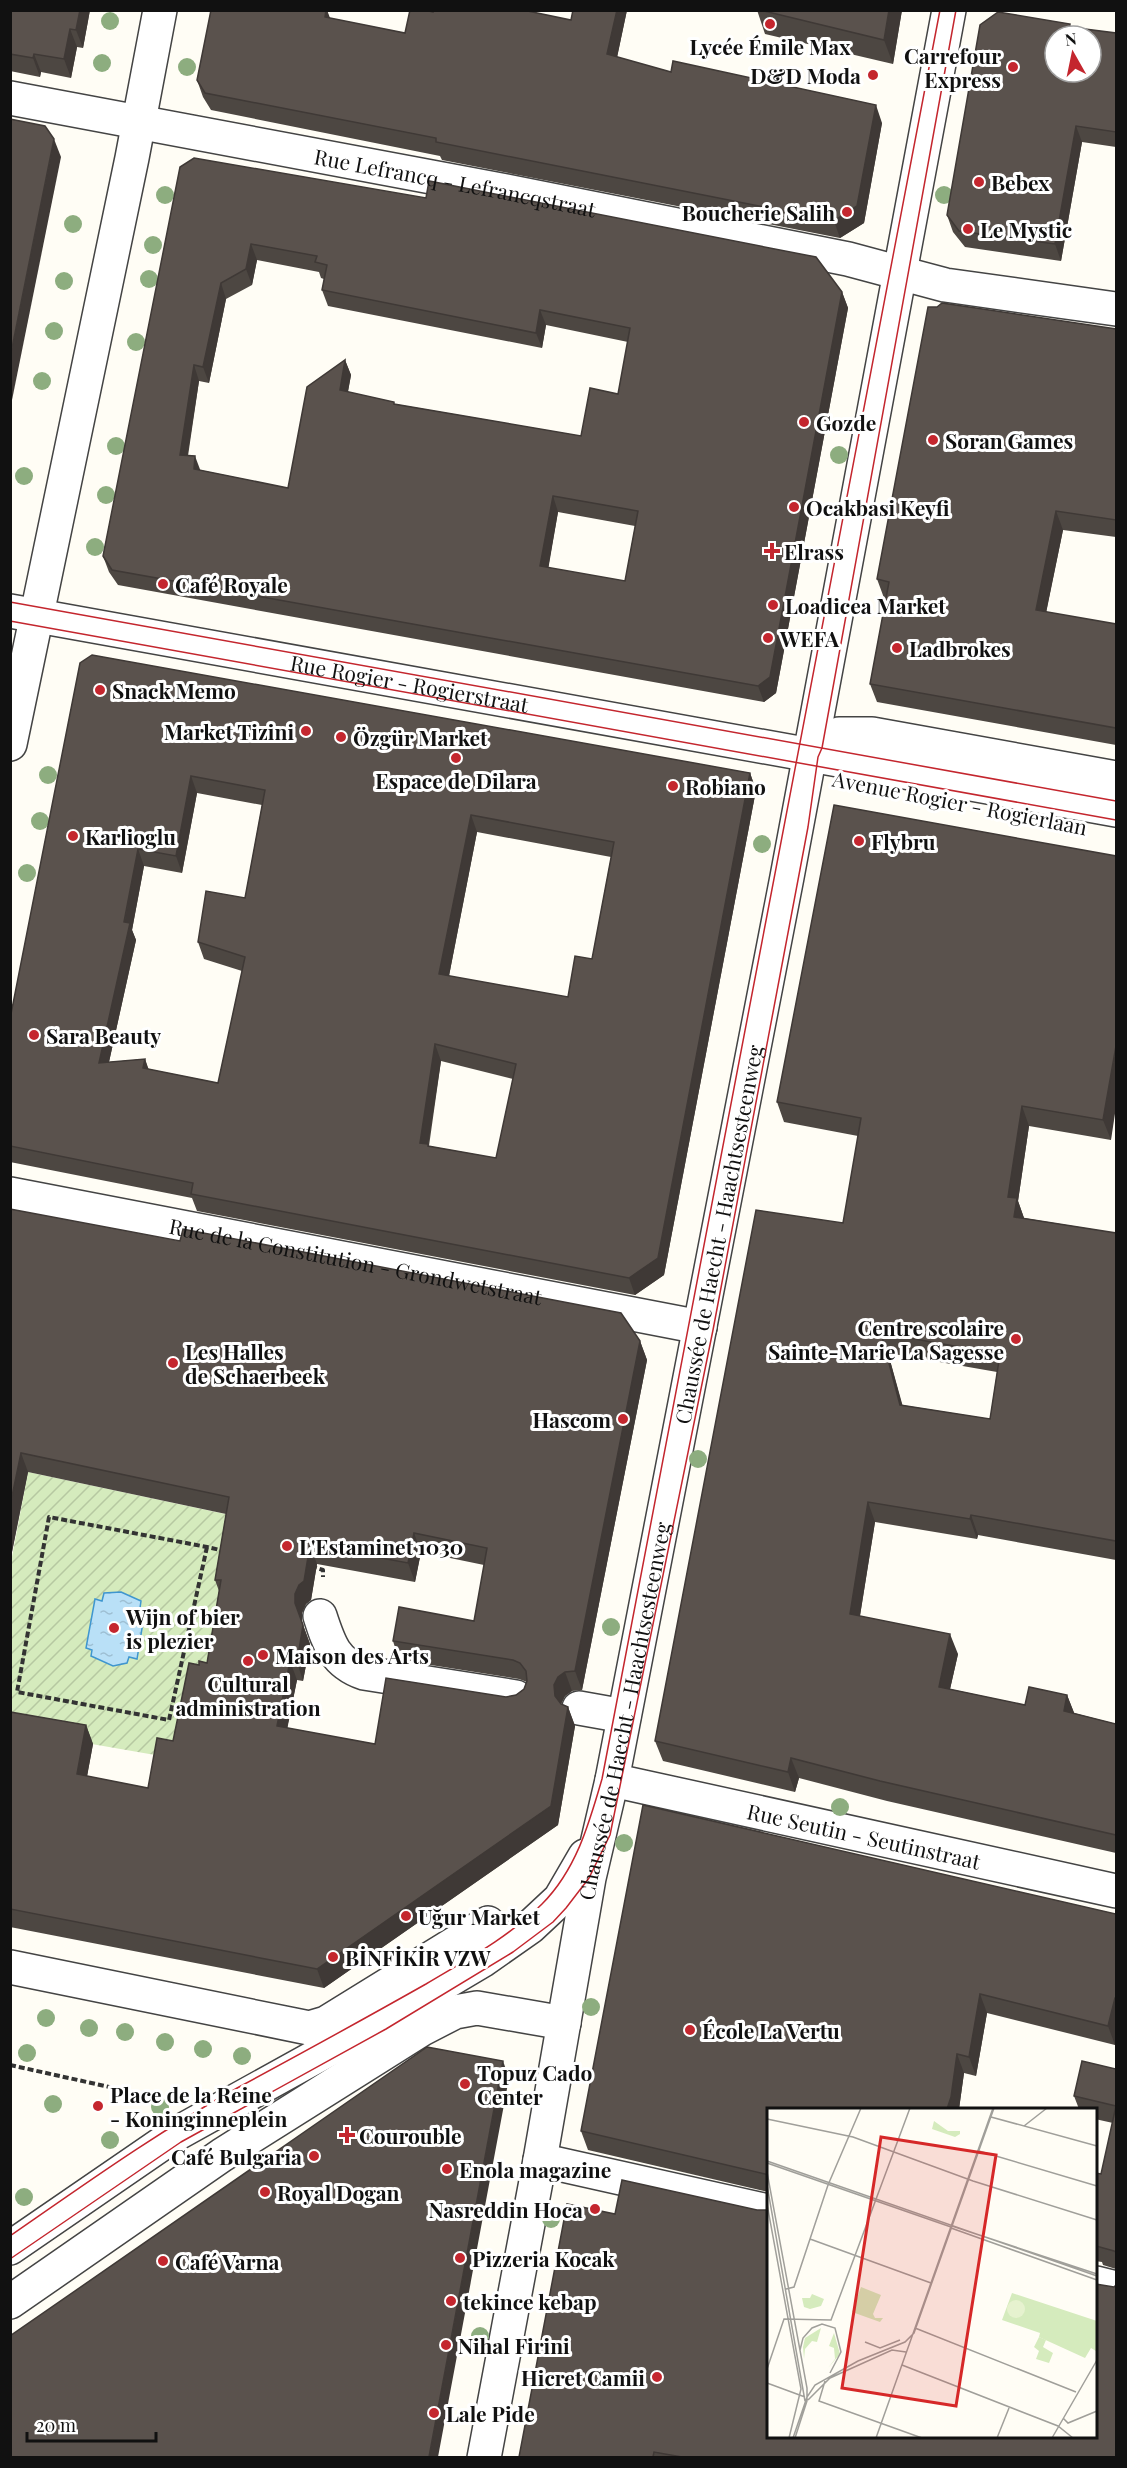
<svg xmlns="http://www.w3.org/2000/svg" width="1127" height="2468" viewBox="0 0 1127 2468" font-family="'Playfair Display',serif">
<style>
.garden{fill:url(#garden-furrows)}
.water{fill:url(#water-ripples);stroke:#3f96cf;stroke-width:1.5}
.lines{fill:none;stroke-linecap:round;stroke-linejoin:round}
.minor-casing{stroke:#444;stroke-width:36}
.path{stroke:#333;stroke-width:4;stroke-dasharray:6 3;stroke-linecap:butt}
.minor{stroke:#fff;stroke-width:33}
.tram{stroke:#c4262e;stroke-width:1.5}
.tree{fill:#8dad7f}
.wall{fill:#4d4742;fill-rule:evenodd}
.shaded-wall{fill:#3f3936}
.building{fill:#5a524d;stroke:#3f3936;stroke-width:1.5;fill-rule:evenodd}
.poi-dot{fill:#c4262e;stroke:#fff;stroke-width:2}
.labels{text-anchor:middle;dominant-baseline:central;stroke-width:6;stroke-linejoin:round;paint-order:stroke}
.poi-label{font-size:21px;font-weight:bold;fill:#111;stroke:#fff;text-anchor:start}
.street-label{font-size:21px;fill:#111;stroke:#fff}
.inset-road{fill:none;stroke:#a09f9a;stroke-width:1.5}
.view{fill:#d62828;fill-opacity:0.15;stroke:#d62828;stroke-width:3}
.inset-edge{fill:none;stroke:#111;stroke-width:3}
</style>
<defs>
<pattern id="garden-furrows" width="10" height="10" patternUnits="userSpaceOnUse" patternTransform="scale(1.5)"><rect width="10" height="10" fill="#d5ebbd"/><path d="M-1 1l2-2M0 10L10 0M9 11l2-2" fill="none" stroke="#b6c8a1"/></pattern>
<pattern id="water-ripples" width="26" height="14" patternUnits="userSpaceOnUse" patternTransform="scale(1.5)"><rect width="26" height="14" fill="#b9e0f7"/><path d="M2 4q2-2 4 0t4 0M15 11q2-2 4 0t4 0" fill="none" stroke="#9ebfd3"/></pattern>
</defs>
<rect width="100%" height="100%" fill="#fffdf5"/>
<path class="garden" d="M28,1472l202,43 -23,249 -196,-34v-168z"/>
<path class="water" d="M121,1592l20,9 -1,7 5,2 -8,49 -8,-2 -2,6 -14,3 -22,-10 1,-6 -6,-2 9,-49 7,2 2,-8z"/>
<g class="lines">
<defs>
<g id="minor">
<path id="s1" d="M10,98l496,93 342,68 97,26 171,24"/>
<path id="s2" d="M10,611l1106,199"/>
<path d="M10,744l122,-586 28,-148"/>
<path d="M810,746l29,-12h33l244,44"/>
<path id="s3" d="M10,1194l690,133"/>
<path d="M320,1616c9,28 15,47 44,57l152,24"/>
<path d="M579,1708l45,8"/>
<path id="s4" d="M612,1780l504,111"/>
<path d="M10,1967l299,61 17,-5 162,-100"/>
<path d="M540,2160l228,51"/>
<path d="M10,2248l166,-114 206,-114 101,-60 47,-33 30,-28 25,-43"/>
<path d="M1096,2283l20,5"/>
<path d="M10,2302l212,-147 200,-126 33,-17 22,-4 87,15"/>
<path id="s5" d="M484,2458l56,-298 49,-282 23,-98 175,-903 162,-867"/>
</g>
</defs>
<use href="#minor" class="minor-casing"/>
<g class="path">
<path d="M207,1547l-38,173 -152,-28 32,-175 158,30 17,4"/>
<path d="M311,1566l12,4v7"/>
<path d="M10,2065l149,33"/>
</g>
<use href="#minor" class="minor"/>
<g class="tram">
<path d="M10,602l1106,199"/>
<path d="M10,621l1106,199"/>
<path d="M10,2236c75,-52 149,-105 229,-149 63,-34 125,-68 187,-103 40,-24 83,-47 116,-80 34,-34 47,-80 60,-125l338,-1769"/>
<path d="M10,2259l171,-117 205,-113 127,-77 40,-30 13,-14 23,-30 21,-43 103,-505 95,-503 10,-70 4,-9 134,-738"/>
</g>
</g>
<g class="tree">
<circle cx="110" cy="21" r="9"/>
<circle cx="102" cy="63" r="9"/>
<circle cx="187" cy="67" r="9"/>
<circle cx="165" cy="195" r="9"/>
<circle cx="944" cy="195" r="9"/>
<circle cx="73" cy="224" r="9"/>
<circle cx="153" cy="245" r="9"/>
<circle cx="149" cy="279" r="9"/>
<circle cx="64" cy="281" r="9"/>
<circle cx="54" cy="331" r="9"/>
<circle cx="136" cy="342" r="9"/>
<circle cx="42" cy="381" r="9"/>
<circle cx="116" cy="446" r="9"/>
<circle cx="839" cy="455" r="9"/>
<circle cx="24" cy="476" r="9"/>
<circle cx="106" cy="495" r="9"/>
<circle cx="95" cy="547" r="9"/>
<circle cx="48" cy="775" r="9"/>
<circle cx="40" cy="821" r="9"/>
<circle cx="762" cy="844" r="9"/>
<circle cx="27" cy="873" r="9"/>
<circle cx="698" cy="1459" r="9"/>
<circle cx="611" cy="1627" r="9"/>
<circle cx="840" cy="1807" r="9"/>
<circle cx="624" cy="1843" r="9"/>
<circle cx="591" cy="2007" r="9"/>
<circle cx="46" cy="2018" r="9"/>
<circle cx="89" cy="2028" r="9"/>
<circle cx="125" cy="2032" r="9"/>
<circle cx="165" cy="2042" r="9"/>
<circle cx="203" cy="2049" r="9"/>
<circle cx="27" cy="2053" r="9"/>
<circle cx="242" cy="2056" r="9"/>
<circle cx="53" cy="2104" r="9"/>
<circle cx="160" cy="2107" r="9"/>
<circle cx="110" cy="2140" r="9"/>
<circle cx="24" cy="2197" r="9"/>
<circle cx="551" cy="2219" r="9"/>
<circle cx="480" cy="2336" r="9"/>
</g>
<g class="wall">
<path d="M10,10h80l-7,38 -6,-1 -6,31 -30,-6 -1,5 -30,-6z"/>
<path d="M211,10h116l2,8 76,15 28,-21 138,8 2,-10h54l-10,47 54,15 211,51 -18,100 -24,15 -398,-78 -2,-4 -229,-46 -8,-13 -6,-17z"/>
<path d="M757,10h145l-9,54 -128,-30z"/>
<path d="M1070,24l1,3 45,6v114l-34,-5 -21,119 -96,-14 -12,-15 -6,-17z"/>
<path d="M180,167l662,125 6,16 -72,385 -12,9 -646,-117 -9,-13 -6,-16zM257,260l62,12 2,6 3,1 -2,11 6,16 214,42 4,-23 82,17 -10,52 -37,42 -186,-32 -47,-12 3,-17 -6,-15 -57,128 -88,-18 -12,-14 11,-75 10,2 17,-84 26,-14zM558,512l77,14 -10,55 -77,-13z"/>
<path d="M1116,329v208l-53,-7 -17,82 70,12v121l-239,-43 -7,-18 16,-86h-2l-7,-19z"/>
<path d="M80,663l670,110 6,17 -92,485 -29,20 -438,-84 -5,-13 -182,-36v-143zM197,793l65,12 -17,93 -47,44 6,17 38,12 -24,112 -70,-14 -3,-10 -36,3 27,-122 -4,-10 12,-64 38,7zM477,832l134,25 -19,102 -24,38 -119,-21zM441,1061l72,18 -17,79 -67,-12z"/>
<path d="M1116,856l-5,284 -82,-14 -11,75 6,17 92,15v327l-138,-25 -1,4 -102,-17 -15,94 98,38 -8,35 75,16 42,-10 7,18 42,11v129l-229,-52 -88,-23 -4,14 -132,-31 -8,-20 188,-518 15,-87 -74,-14 -7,-20zM888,1353l109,19 -7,47 -88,-14z"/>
<path d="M10,1209l630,132 7,19 -65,330 -10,1 -7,5 -4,8 7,3 7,19 -17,99 -234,163 -314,-61v-215l76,13 7,19 -6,32 61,12 25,-47 26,-76 8,-2 12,-72 -4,-11 11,-66 -198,-42 -18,90zM421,1552l63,13 -10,56 -81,20 6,19 120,19 8,3 -3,7 -8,6 -10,2 -131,47 -88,-16 10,-48 6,1 7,-37 -8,-22v-9l4,-9 5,-4 6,-36 98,18z"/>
<path d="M1116,1914v127l-1,4 -128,-32 -11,63 -12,-3 -5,36h-191v83l-180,-42 -7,-19z"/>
<path d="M1116,2069v200l-13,-4 -1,-3 -7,-1v-88l6,1 12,-51 -18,-4v-10h-16l-5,-13z"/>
<path d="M766,2210l2,226 348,21h-597l96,-243z"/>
</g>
<g class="shaded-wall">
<path d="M80,10h10l-7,38 -7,-18z"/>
<path d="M326,10h1l6,16 -8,-9z"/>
<path d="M617,10h10l-13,62 -7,-18z"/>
<path d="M889,10h13l-9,54 -9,-24z"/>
<path d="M70,29l7,18 -6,31 -7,-19z"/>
<path d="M34,54l7,18 -1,5 -7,-19z"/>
<path d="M876,105l6,18 -18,100 -24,15 -6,-17z"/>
<path d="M1076,126l6,16 -21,119 -6,-17z"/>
<path d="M54,139l7,18 -51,253v-52z"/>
<path d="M251,244l6,16 -5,25 -6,-16z"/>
<path d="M221,283l5,16 -17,84 -6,-16z"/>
<path d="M842,292l6,16 -72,385 -12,9 -6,-16z"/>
<path d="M540,310l6,15 -4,23 -6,-15z"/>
<path d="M345,360l6,15 -6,31 -5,-16z"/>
<path d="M194,365l5,16 -14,90 -5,-16z"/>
<path d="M195,456l6,16 -7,-3z"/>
<path d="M553,496l5,16 -12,70 -6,-16z"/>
<path d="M1056,511l7,19 -20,98 -7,-18z"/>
<path d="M750,773l6,17 -92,485 -29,20 -6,-17z"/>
<path d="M191,776l6,17 -15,80 -6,-17z"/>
<path d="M471,815l6,17 -31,159 -7,-17z"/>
<path d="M138,849l6,17 -12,64 4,10 -31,140 -6,-17z"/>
<path d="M435,1044l6,17 -13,85 6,15 -14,-18z"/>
<path d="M1116,1046v61l-5,33 -8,-20z"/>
<path d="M145,1059l6,17 -8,-8z"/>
<path d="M1022,1106l7,20 -11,75 6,17 -10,-1 -6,-20z"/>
<path d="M881,1333l7,20 20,72 -8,-20z"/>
<path d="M640,1341l7,19 -65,330 -7,-19z"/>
<path d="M21,1453l7,19 -18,90v-56z"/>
<path d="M868,1502l7,20 -18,112 -7,-20z"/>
<path d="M971,1515l7,20 -1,4 -7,-20z"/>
<path d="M414,1533l7,19 -6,30 -7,-19z"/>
<path d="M310,1545l7,19 -6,36 -5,4 -4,9v9l8,22 -7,37 -6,-19 -2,-68z"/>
<path d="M950,1634l8,20 -12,53 -7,-20z"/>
<path d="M290,1661l7,19 -13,65 -7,-19z"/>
<path d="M565,1672l7,19 -7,5 -4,8 -6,-8 -1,-11 4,-8z"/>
<path d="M1067,1695l8,20 -11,-4z"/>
<path d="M568,1707l7,19 -17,99 -234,163 -7,-19z"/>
<path d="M86,1725l7,19 -9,49 -7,-19z"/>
<path d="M791,1758l8,20 -4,14 -7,-20z"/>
<path d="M980,1994l7,19 -11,63 -7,-19z"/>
<path d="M1115,1998l1,3v40l-1,4 -7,-19z"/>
<path d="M957,2054l7,19 -5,36h-12z"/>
<path d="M503,2061l6,17 -71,379h-9z"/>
</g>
<g class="building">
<path d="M10,10h70l-4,20 -6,-1 -6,30 -30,-5 -1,4 -23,-4z"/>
<path d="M211,10h115l-1,7 80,16 5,-23h15l8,2v-2h90l48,10 2,-10h44l-10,44 64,18 2,-11 203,44 -19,101 -23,15 -398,-79v-4l-231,-45 -8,-13z"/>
<path d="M760,10h129l-5,30z"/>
<path d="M998,12l72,12 -1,3 47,6v99l-40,-6 -21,118 -96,-13 -12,-16 33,-190zM1055,36h36v36h-36z"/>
<path d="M10,119l35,7 9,13 -44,219z"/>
<path d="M194,158l232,40 3,-17 387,76 26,35 -72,385 -12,9 -646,-116 -9,-14 77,-389zM251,244l66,12 -2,6 12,3 -5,25 214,43 4,-23 90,18 -12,66 -28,-6 -9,48 -187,-32v-2l-54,-12 5,-30 -38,27 -19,101 -94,-19 1,-13 -15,-1 14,-90 9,2 18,-84 25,-14zM553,496l85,15 -13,70 -85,-15z"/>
<path d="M942,303l174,26v191l-60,-9 -20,99 80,14v104l-246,-44 19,-102 -12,-3 51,-272h9z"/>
<path d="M92,655l658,118 -92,485 -29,20 -438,-84 2,-11 -183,-37v-127l70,-356zM191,776l74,14 -20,108 -39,-7 -8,51 47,15 -27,126 -75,-15 2,-9 -46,4 31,-140 -6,-1 14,-73 38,7zM471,815l143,27 -22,117 -17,-3 -7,41 -129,-23zM435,1044l81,20 -20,94 -68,-12v-2l-8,-1z"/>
<path d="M834,805l282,51v190l-13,74 -81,-14 -14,91 9,1 -3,19 102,16v308l-145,-26 -1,4 -102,-17 -18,112 100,20 -11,53 86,18 4,-18 38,8 -3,16 52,13v111l-236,-54 -89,-23 -3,14 -133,-31 101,-531 87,13 18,-105 -84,-16zM881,1333l119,21 -10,65 -90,-14z"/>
<path d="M10,1209l170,32 3,-12 438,84 19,28 -65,330 -10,1 -7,5 -4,8 1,11 6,8 7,3 -17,99 -234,163 -307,-60v-197l76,13 -9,49 71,14 9,-50 16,3 16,-78 10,2v-4l8,2 14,-83h-6l14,-83 -208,-44 -11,53zM414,1533l73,15 -13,73 -75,-14 -6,34 120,19 7,3 6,8 1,10 -3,8 -8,6 -10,2 -120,-19 -11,66 -98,-18 13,-65 7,1 6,-37 -8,-22v-9l4,-9 5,-4 6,-36 98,18z"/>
<path d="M643,1805l473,109v84h-1l-7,28 -128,-32 -11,63 -12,-3 -6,43 -4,12h-179v66l-3,-1 -184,-43z"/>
<path d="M427,2047l76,14 -74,396h-419v-121z"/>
<path d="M1082,2061l34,8v37l-42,-10z"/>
<path d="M1116,2106v146l-2,-1 -18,-5v-2l-1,-1v-70l6,1z"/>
<path d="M622,2180l135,30h9l2,-2v228h327v-152l19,3 2,-2v172h-434l-28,-5 -1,5h-134l48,-253 48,10z"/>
</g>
<g class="poi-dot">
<circle cx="770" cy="24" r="6"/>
<circle cx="1013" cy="67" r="6"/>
<circle cx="873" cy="75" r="6"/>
<circle cx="979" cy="182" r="6"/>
<circle cx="847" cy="212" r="6"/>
<circle cx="968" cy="229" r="6"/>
<circle cx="804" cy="422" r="6"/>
<circle cx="933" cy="440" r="6"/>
<circle cx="794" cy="507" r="6"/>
<path d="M769 542h6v6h6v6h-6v6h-6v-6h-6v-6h6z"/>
<circle cx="163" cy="584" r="6"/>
<circle cx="773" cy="605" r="6"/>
<circle cx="768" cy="638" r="6"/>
<circle cx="897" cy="648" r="6"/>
<circle cx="100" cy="690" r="6"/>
<circle cx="306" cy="731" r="6"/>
<circle cx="341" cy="737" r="6"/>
<circle cx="456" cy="758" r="6"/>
<circle cx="673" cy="786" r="6"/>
<circle cx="73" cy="836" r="6"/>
<circle cx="859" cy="841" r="6"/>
<circle cx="34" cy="1035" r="6"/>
<circle cx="1016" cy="1339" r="6"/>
<circle cx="173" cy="1363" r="6"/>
<circle cx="623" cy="1419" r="6"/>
<circle cx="287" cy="1546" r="6"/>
<circle cx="114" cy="1628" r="6"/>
<circle cx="263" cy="1655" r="6"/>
<circle cx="248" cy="1661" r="6"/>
<circle cx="406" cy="1916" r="6"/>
<circle cx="333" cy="1957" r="6"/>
<circle cx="690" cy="2030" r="6"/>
<circle cx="465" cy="2084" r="6"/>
<circle cx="98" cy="2106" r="6"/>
<path d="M344 2126h6v6h6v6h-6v6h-6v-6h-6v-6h6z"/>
<circle cx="314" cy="2156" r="6"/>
<circle cx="447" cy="2169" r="6"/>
<circle cx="265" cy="2192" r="6"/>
<circle cx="595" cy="2209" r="6"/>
<circle cx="460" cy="2258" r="6"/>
<circle cx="163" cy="2261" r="6"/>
<circle cx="451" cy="2301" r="6"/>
<circle cx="446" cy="2345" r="6"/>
<circle cx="657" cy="2377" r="6"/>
<circle cx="434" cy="2413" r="6"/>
</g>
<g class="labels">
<g class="poi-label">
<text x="770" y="46" text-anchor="middle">Lycée Émile Max</text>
<text x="1001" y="55" text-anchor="end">Carrefour<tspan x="1001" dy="24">Express</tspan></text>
<text x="861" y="75" text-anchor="end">D&amp;D Moda</text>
<text x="991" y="182">Bebex</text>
<text x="835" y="212" text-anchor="end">Boucherie Salih</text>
<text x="980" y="229">Le Mystic</text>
<text x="816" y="422">Gozde</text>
<text x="945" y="440">Soran Games</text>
<text x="806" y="507">Ocakbasi Keyfi</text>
<text x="784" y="551">Elrass</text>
<text x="175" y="584">Café Royale</text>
<text x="785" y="605">Loadicea Market</text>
<text x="780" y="638">WEFA</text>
<text x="909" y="648">Ladbrokes</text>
<text x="112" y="690">Snack Memo</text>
<text x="294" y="731" text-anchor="end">Market Tizini</text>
<text x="353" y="737">Özgür Market</text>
<text x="456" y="780" text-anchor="middle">Espace de Dilara</text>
<text x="685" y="786">Robiano</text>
<text x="85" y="836">Karlioglu</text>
<text x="871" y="841">Flybru</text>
<text x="46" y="1035">Sara Beauty</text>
<text x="1004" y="1327" text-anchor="end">Centre scolaire<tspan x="1004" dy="24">Sainte-Marie La Sagesse</tspan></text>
<text x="185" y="1351">Les Halles<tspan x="185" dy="24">de Schaerbeek</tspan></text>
<text x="611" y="1419" text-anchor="end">Hascom</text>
<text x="299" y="1546">L'Estaminet 1030</text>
<text x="126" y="1616">Wijn of bier<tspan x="126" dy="24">is plezier</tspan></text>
<text x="275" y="1655">Maison des Arts</text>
<text x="248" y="1683" text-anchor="middle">Cultural<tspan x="248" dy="24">administration</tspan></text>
<text x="418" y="1916">Uğur Market</text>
<text x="345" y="1957">BİNFİKİR VZW</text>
<text x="702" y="2030">École La Vertu</text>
<text x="477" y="2072">Topuz Cado<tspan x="477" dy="24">Center</tspan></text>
<text x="110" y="2094">Place de la Reine<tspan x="110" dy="24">- Koninginneplein</tspan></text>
<text x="359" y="2135">Courouble</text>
<text x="302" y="2156" text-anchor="end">Café Bulgaria</text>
<text x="459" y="2169">Enola magazine</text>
<text x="277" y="2192">Royal Dogan</text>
<text x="583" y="2209" text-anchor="end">Nasreddin Hoca</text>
<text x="472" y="2258">Pizzeria Kocak</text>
<text x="175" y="2261">Café Varna</text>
<text x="463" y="2301">tekince kebap</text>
<text x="458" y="2345">Nihal Firini</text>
<text x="645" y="2377" text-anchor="end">Hicret Camii</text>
<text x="446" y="2413">Lale Pide</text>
</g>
<g class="street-label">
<text stroke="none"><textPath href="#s1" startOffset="453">Rue Lefrancq - Lefrancqstraat</textPath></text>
<text stroke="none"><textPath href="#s2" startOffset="406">Rue Rogier - Rogierstraat</textPath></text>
<text transform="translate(960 802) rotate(11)">Avenue Rogier - Rogierlaan</text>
<text stroke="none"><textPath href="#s5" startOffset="1246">Chaussée de Haecht - Haachtsesteenweg</textPath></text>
<text stroke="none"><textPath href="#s3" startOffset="352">Rue de la Constitution - Grondwetstraat</textPath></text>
<text stroke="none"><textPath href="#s5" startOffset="760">Chaussée de Haecht - Haachtsesteenweg</textPath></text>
<text stroke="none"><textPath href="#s4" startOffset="258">Rue Seutin - Seutinstraat</textPath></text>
</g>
</g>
<g transform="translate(767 2108)">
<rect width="330" height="330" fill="#fffdf5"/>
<path d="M167,13l14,10h12v3l-5,3 -23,-8zM54,220l-4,14 -5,-1 -7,8 -1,10 -1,-12 2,-9zM67,225l6,21 -12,14 7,-9 -1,-11 -5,-2z" fill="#d5ebbd"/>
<path d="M245,185l85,28 -1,30 -5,-3 -6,10 -46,-21 1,-4 -38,-13z" fill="#d5ebbd"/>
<path d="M94,179l20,8 -8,19 2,4h8l-3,4 -28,-10zM45,186l12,5 -3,7 -11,3 -6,-2 -2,-9h8zM272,229l7,3 -3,7 10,6 -4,10 -13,-4 3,-8 -5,-4z" fill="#d5ebbd"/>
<path d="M240 201a9 9 0 1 1 18 0a9 9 0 1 1-18 0Z" fill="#e6f2cf"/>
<path class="inset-road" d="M224,9l106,29M0,11l86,18 120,44 124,39M257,18l23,-18M212,43l118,35M0,53l330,115M0,55l184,64M0,64l40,216v13l-12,37M0,77l38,216M0,96l34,185 -12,49M185,118l145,48M184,120l146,52M43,131l121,44M19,181l8,-2 34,-102 33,-77M148,220l161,64M98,234l15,6 20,-8M33,242l3,-12 9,-10 10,-4 13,4 6,24 -11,21M135,257l156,61 15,12M0,261l17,-50 47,1 79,-212M58,273l-6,20 103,37M0,275l38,14M41,292l22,-22 62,-28 14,2M296,310l5,5 29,-12M26,330l14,-41 8,-12 43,-24 47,-19 9,-9 80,-225M109,330l117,-330M230,330l12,-30M285,330l45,-78"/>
<path class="view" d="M114,29l115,18 -40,251 -114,-18z"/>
<rect width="330" height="330" class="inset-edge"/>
</g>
<rect width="1127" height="2468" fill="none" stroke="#111111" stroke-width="24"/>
<g transform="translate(1073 54) rotate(351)"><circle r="28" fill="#ffffff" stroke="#a0a0a0" stroke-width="1.5"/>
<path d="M0-4.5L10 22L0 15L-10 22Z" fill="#c4262e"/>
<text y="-9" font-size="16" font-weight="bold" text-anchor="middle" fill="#111111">N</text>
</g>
<path d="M27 2432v9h129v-9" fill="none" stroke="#111111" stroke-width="3"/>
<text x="36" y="2432" font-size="18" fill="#111111" stroke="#ffffff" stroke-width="4.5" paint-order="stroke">20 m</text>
</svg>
